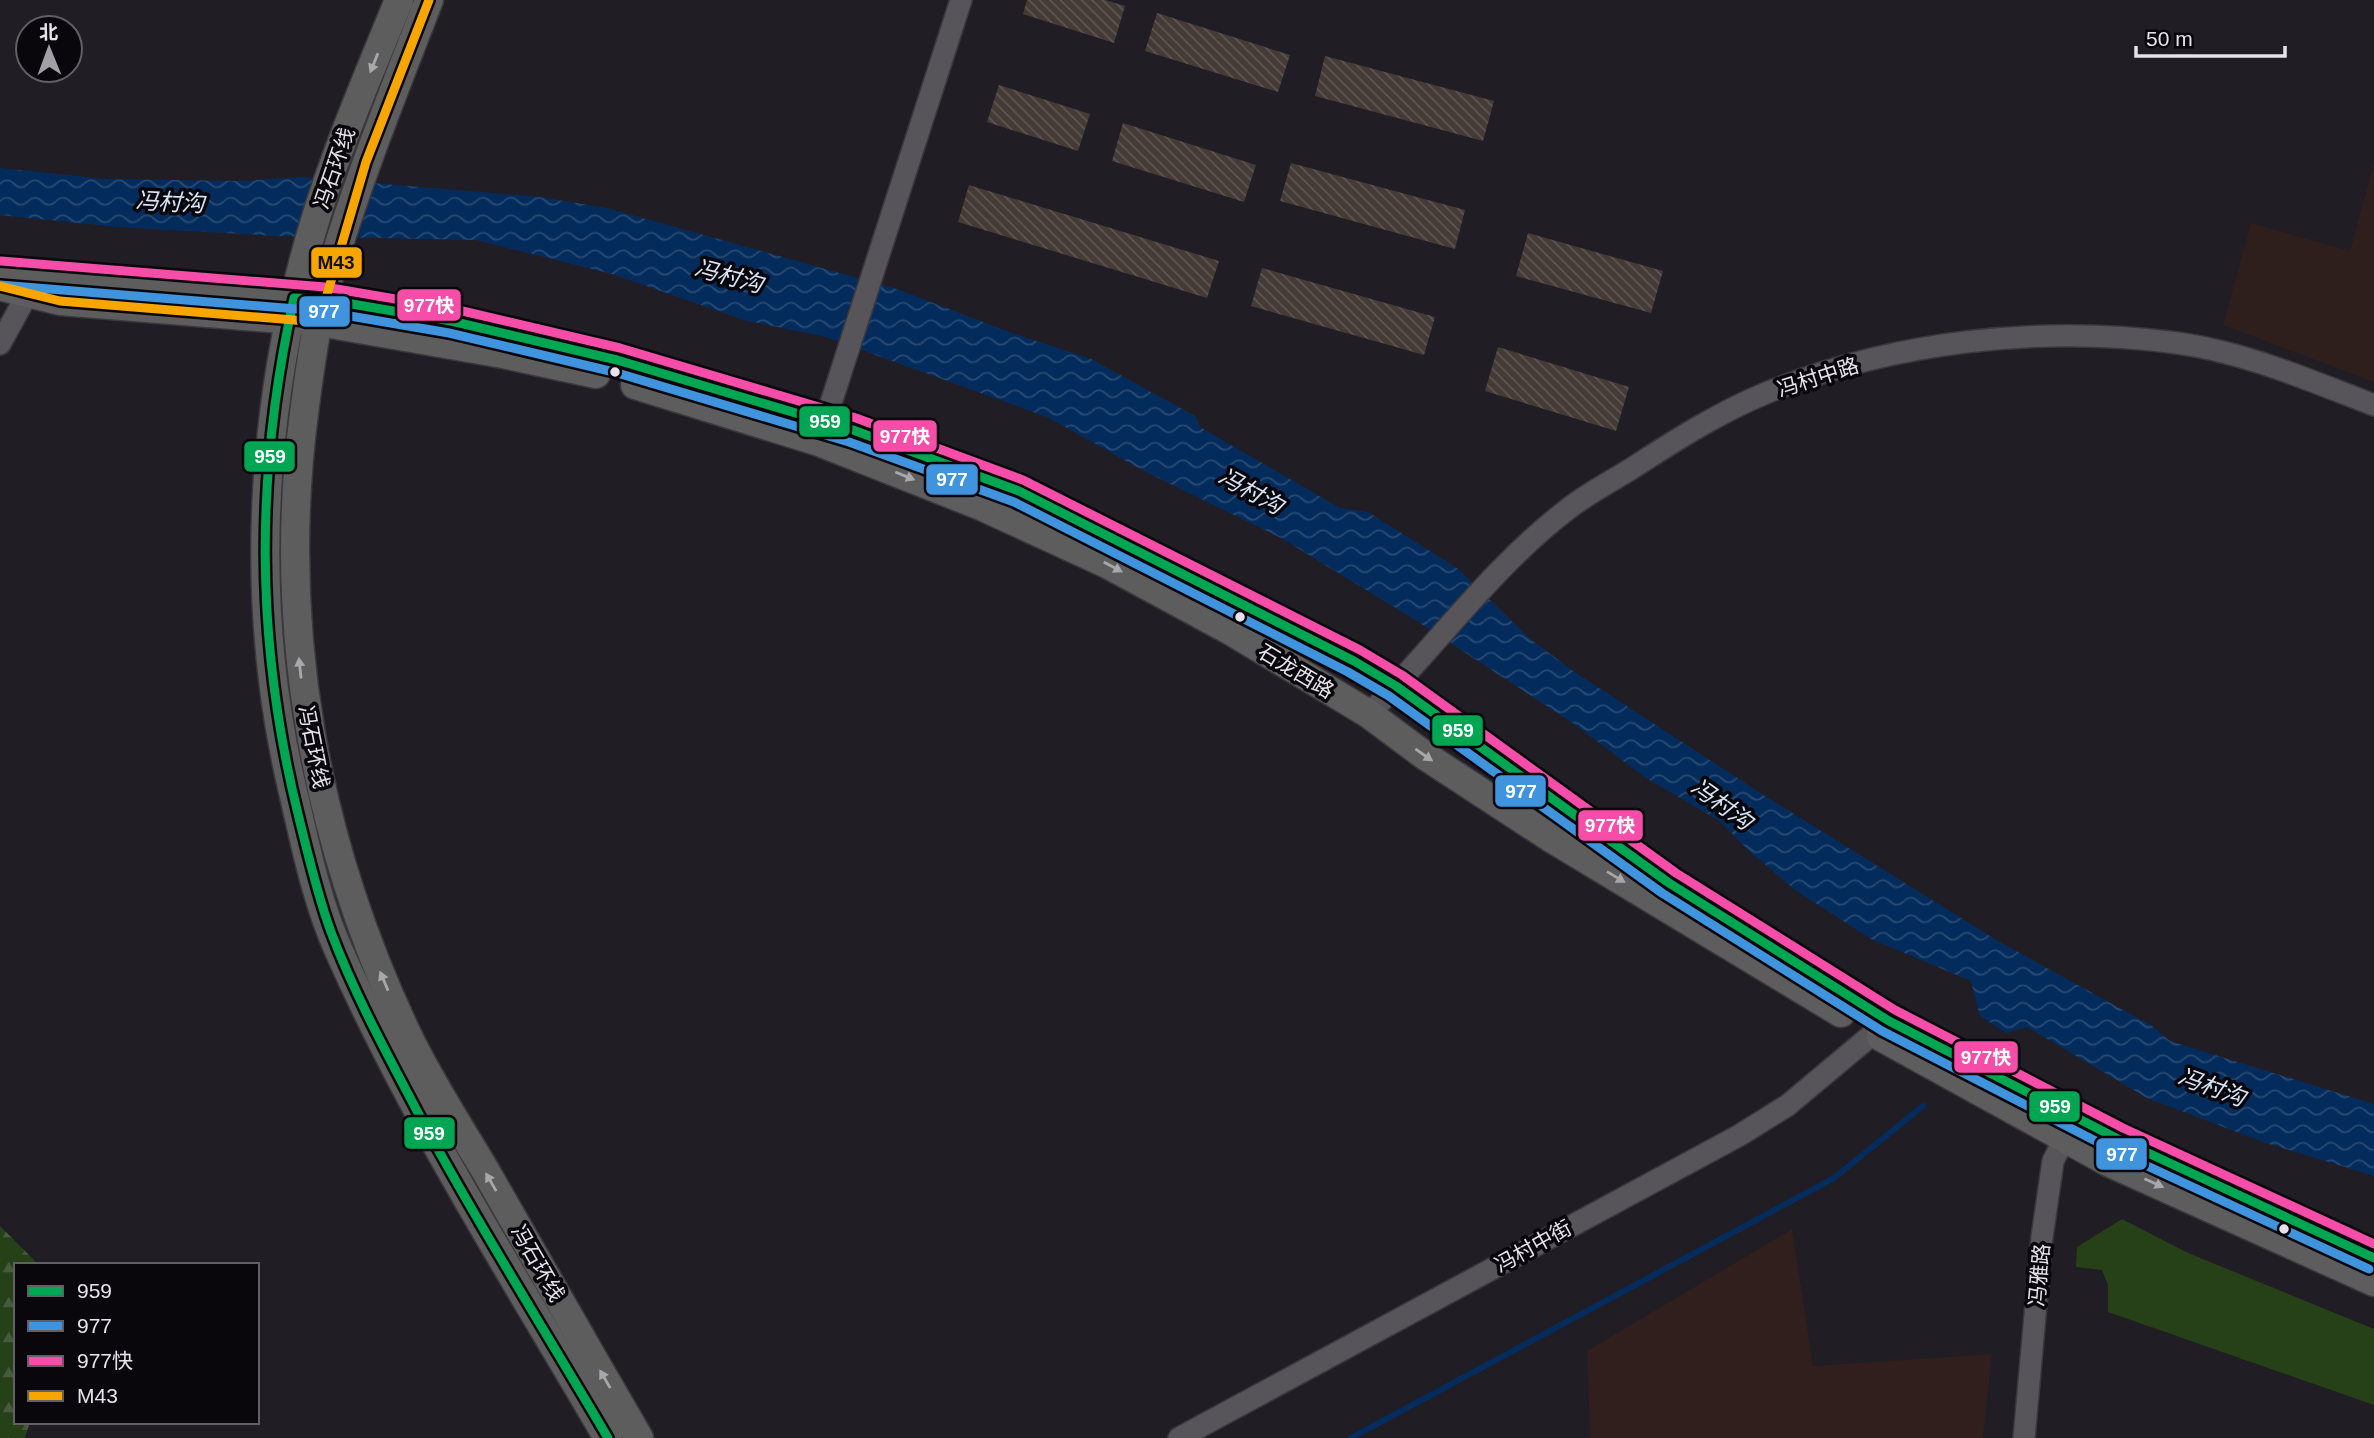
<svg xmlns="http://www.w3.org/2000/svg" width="2374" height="1438" viewBox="0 0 2374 1438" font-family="Arial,'Noto Sans SC',sans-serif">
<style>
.commercial{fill:#301f1c}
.education{fill:#2f1f1c}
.green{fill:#264018}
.forest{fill:url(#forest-firs)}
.water{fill:url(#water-waves)}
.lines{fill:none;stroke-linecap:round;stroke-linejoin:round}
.stream{stroke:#032c5d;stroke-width:6}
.building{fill:url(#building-back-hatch)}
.minor-casing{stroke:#3a383d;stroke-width:24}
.major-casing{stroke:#3a383d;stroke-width:31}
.minor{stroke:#57545a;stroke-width:21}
.major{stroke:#5c5d5c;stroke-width:28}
.bus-1-casing{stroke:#09070c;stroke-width:14}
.bus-2-casing{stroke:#09070c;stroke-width:14}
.bus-3-casing{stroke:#09070c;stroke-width:14}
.bus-4-casing{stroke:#09070c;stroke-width:14}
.bus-1{stroke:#00a651;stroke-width:9}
.bus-2{stroke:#4094de;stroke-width:9}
.bus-3{stroke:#f54da8;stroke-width:9}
.bus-4{stroke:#f7a600;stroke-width:9}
.oneway{fill:#a8a7ab}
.bus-dot{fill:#e7e3ec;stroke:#09070c;stroke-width:2.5}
.labels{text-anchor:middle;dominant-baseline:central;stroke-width:7;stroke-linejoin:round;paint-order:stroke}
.street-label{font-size:21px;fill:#e7e3ec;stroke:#09070c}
.water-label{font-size:23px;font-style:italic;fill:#d9e6f7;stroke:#09070c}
.line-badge{stroke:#09070c;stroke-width:2.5}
.badge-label{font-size:19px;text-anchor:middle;font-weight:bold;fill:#fff}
.pale-badge-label{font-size:19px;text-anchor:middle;font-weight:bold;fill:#111}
</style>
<defs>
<pattern id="forest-firs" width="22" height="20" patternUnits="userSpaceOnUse" patternTransform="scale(1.75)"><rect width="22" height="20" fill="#264018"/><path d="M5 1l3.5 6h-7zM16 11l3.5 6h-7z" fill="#465b3a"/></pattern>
<pattern id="water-waves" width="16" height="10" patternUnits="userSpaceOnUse" patternTransform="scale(1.75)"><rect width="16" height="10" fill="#032c5d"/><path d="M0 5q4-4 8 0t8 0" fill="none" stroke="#284a74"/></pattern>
<pattern id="building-back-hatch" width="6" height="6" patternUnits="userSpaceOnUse" patternTransform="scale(1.75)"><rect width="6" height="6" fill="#443a36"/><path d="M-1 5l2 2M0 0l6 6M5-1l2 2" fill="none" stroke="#5f5653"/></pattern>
</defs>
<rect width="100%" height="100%" fill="#201d24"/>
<path class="commercial" d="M1792,1229l21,137 179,-12 -9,84h-393l-3,-87z"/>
<path class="education" d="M2374,164v218l-151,-57 28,-102 99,28z"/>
<path class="green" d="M2122,1219l66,34 186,76v76l-266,-93v-27l-6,-15 -26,-3 1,-20z"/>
<path class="forest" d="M0,1226l39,39h-23v157h14l-5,16h-25z"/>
<path class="water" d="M0,168l105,11 139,2 57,-4 239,20 67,11 290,81 112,43 82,27 104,57 5,11 140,81 28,4 89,56 72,70 44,33 189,123 236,147 154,85 18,15 204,63v72l-108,-33 -119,-45 -120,-71 -21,6 -26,-17 -9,-35 -100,-42 -76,-49 -46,-39 -28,-29 -78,-46 -69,-52 -157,-103 -136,-83 -137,-67 -97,-54 -224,-81 -76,-15 -135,-47 -136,-34 -199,-4 -160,-9 -117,-12z"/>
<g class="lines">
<path class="stream" d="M1351,1438l483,-260 89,-72"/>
</g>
<g class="building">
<path d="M1027,0h78l20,6 -11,37 -91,-29z"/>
<path d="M1157,13l133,42 -12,37 -133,-41z"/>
<path d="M1325,56l169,45 -11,40 -168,-45z"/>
<path d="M999,85l91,29 -12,37 -91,-29z"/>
<path d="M1123,123l133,42 -12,37 -132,-41z"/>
<path d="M1291,163l174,47 -10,39 -175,-48z"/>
<path d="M969,185l250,76 -12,37 -249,-76z"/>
<path d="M1528,233l135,38 -12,42 -135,-37z"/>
<path d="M1262,268l173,49 -11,38 -173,-49z"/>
<path d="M1498,347l131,40 -13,44 -131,-40z"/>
</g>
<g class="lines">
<defs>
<g id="minor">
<path d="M0,344l28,-51"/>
<path d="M821,434l140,-434"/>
<path d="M1369,714c66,-67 123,-147 199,-205 19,-15 42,-27 63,-40 43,-28 87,-56 135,-76 128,-52 274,-68 411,-50 68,9 134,38 197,62"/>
<path d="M1179,1438l561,-303 48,-30 86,-72"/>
<path d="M2024,1438l18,-201 11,-76 17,-34"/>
</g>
<g id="major">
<path d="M399,0c-21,52 -44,105 -63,158 -74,202 -93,428 -42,638 12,52 23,106 45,155 75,169 176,327 269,487"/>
<path d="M429,0c-38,98 -78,197 -106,298 -9,37 -14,77 -19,115 -28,214 11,428 104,623 22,46 51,90 77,134 51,89 102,179 154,268"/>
<path d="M0,273l323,26 128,22 166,39 236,70 166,61 335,170 42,25 273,197 220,138 229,118 256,119"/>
<path d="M3,287l57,14 259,21 184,32 93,20"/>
<path d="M635,385l184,57 162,64 126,58 124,67 138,83 55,41 127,83 290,175"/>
<path d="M1881,1037l227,125 266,120"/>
</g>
</defs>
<use href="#minor" class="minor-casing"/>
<use href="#major" class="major-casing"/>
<use href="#minor" class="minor"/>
<use href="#major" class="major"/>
<defs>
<path id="bus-1" d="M608,1438c-64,-109 -132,-217 -192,-329 -30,-57 -62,-116 -85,-177 -14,-38 -23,-78 -33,-118 -43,-174 -43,-341 -4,-516l29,1 128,22 166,39 236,70 166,61 335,170 42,25 273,197 220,138 229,118 256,119"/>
<path id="bus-2" d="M0,285l321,26 128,22 165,39 235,70 165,60 334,170 41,24 273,197 220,138 231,119 256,119"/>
<path id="bus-3" d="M1,261l324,26 129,22 166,39 236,70 167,62 337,170 42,25 274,198 219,137 228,118 251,116"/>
<path id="bus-4" d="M0,286l60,15 259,21 47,-160 63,-162"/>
</defs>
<use href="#bus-1" class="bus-1-casing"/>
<use href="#bus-2" class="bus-2-casing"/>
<use href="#bus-3" class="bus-3-casing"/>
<use href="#bus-4" class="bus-4-casing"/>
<use href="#bus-1" class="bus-1"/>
<use href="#bus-2" class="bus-2"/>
<use href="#bus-3" class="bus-3"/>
<use href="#bus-4" class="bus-4"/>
</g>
<defs><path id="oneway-solid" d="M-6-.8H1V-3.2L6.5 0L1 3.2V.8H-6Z" transform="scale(1.75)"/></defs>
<g class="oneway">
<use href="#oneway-solid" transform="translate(374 63) rotate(112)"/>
<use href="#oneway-solid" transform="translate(905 476) rotate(22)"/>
<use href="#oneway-solid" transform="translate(1113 567) rotate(28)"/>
<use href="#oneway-solid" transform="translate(300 668) rotate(-96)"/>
<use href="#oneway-solid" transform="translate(1424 755) rotate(35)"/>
<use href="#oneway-solid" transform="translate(1616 877) rotate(31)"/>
<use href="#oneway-solid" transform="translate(384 981) rotate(-113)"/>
<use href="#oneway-solid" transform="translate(491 1182) rotate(-120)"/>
<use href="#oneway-solid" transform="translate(2154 1183) rotate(24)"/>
<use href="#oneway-solid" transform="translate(605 1379) rotate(-120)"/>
</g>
<g class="bus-dot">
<circle cx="615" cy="372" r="6"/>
<circle cx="1240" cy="617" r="6"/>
<circle cx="2284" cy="1229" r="6"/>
</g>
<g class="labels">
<g class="street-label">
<text transform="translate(334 168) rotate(-71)">冯石环线</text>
<text transform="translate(1818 377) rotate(-18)">冯村中路</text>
<text transform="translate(1296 671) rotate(31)">石龙西路</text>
<text transform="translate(314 747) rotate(79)">冯石环线</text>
<text transform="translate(1533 1246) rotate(-29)">冯村中街</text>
<text transform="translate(538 1263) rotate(60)">冯石环线</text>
<text transform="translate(2039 1275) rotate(-85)">冯雅路</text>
</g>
<g class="water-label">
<text transform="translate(170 202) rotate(3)">冯村沟</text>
<text transform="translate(729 276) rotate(15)">冯村沟</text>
<text transform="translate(1251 491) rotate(29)">冯村沟</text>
<text transform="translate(1722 804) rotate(36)">冯村沟</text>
<text transform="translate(2212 1087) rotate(20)">冯村沟</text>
</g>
</g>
<g class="line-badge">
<rect x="310" y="246" width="53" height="33" rx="7" fill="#f7a600"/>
<rect x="396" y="288" width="66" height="34" rx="7" fill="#f54da8"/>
<rect x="298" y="295" width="53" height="33" rx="7" fill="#4094de"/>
<rect x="798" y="405" width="53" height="33" rx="7" fill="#00a651"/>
<rect x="872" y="419" width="66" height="34" rx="7" fill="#f54da8"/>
<rect x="243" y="440" width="53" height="33" rx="7" fill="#00a651"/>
<rect x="925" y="463" width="54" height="33" rx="7" fill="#4094de"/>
<rect x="1431" y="714" width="53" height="33" rx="7" fill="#00a651"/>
<rect x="1494" y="774" width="53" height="34" rx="7" fill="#4094de"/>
<rect x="1577" y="809" width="67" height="33" rx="7" fill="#f54da8"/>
<rect x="1953" y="1040" width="66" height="34" rx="7" fill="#f54da8"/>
<rect x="2028" y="1090" width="53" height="33" rx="7" fill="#00a651"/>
<rect x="403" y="1116" width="53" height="34" rx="7" fill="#00a651"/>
<rect x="2095" y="1137" width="53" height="34" rx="7" fill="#4094de"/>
</g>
<g class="badge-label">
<text x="429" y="312">977快</text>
<text x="324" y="318">977</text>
<text x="825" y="428">959</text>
<text x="905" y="443">977快</text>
<text x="270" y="463">959</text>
<text x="952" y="486">977</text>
<text x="1458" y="737">959</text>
<text x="1521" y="798">977</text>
<text x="1610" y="832">977快</text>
<text x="1986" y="1064">977快</text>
<text x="2055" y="1113">959</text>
<text x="429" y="1140">959</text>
<text x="2122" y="1161">977</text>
</g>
<g class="pale-badge-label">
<text x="336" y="269">M43</text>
</g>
<rect x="14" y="1263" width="245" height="161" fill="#09070c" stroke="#625f66" stroke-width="2"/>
<rect x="28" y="1286" width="35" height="10" fill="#00a651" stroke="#625f66" stroke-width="2"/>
<text x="77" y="1298" font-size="21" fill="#e7e3ec">959</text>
<rect x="28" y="1321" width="35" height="10" fill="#4094de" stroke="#625f66" stroke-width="2"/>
<text x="77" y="1333" font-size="21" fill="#e7e3ec">977</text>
<rect x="28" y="1356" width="35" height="10" fill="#f54da8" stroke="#625f66" stroke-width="2"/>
<text x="77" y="1368" font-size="21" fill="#e7e3ec">977快</text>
<rect x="28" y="1391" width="35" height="10" fill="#f7a600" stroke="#625f66" stroke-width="2"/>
<text x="77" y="1403" font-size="21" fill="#e7e3ec">M43</text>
<g transform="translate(49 49) rotate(359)"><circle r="33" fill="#09070c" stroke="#625f66" stroke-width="2"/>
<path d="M0-5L12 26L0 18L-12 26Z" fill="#a19ea6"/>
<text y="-10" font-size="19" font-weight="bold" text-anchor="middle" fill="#e7e3ec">北</text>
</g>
<path d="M2136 46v10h149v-10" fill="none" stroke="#e7e3ec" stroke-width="3.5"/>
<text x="2146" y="46" font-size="21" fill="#e7e3ec" stroke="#09070c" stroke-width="5" paint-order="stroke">50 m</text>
</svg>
